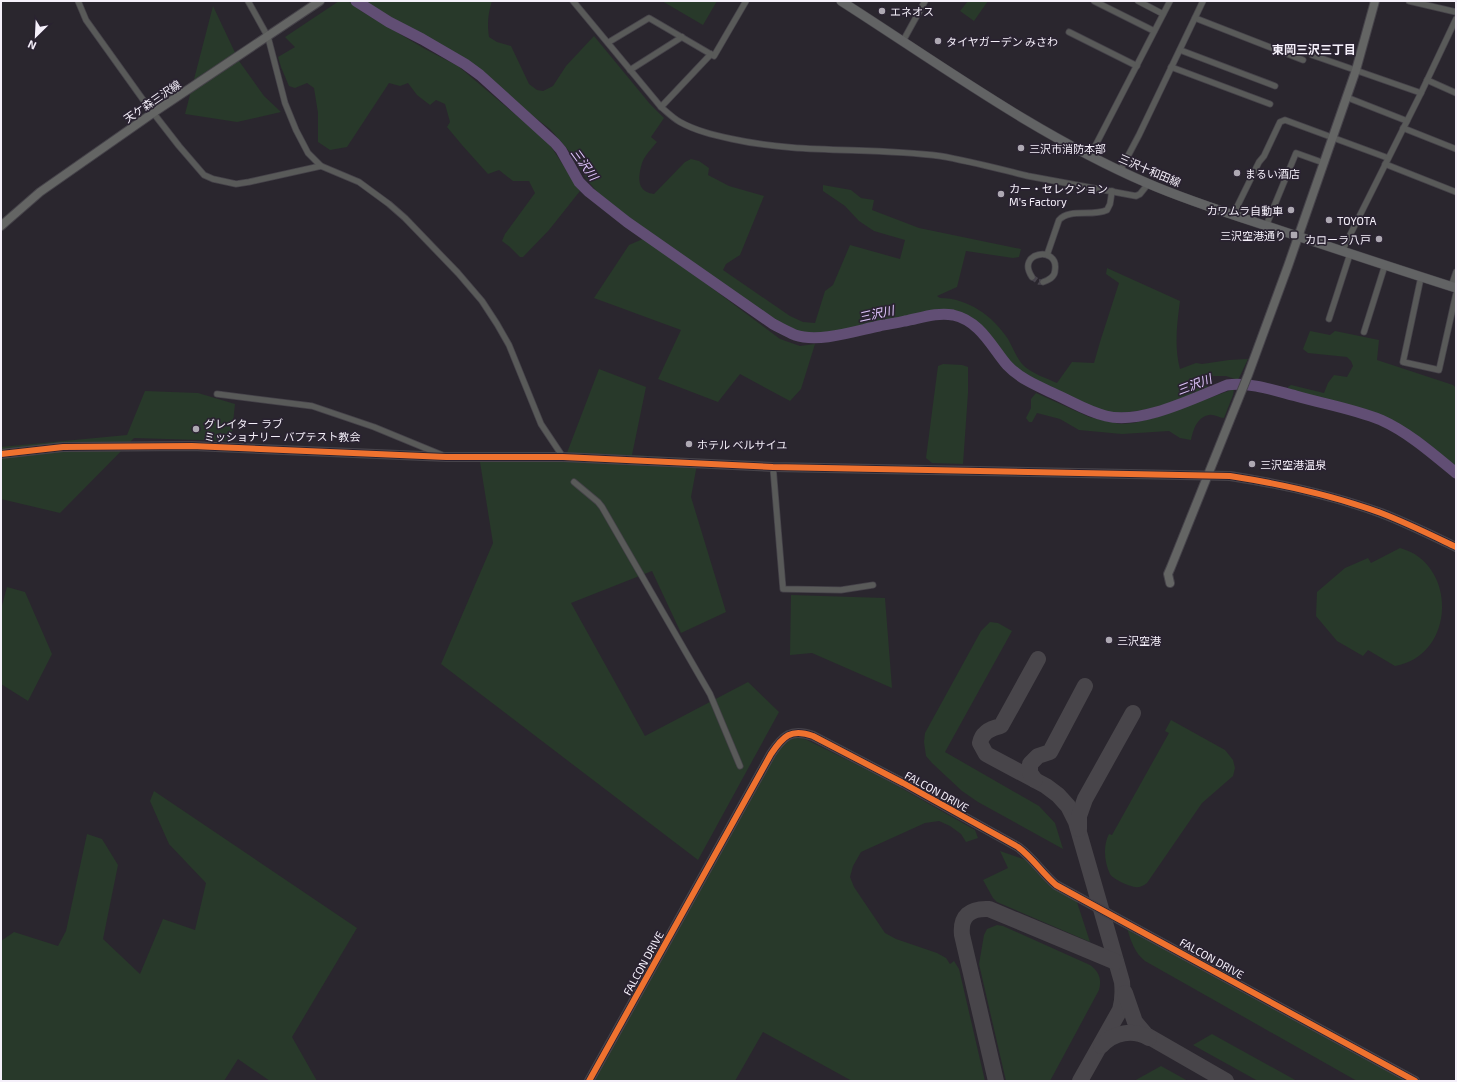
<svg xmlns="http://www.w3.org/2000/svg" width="1457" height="1082" viewBox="0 0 1457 1082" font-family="'Exo 2','Noto Sans JP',sans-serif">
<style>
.green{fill:#28392a}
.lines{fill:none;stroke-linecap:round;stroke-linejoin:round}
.river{stroke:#614e74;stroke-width:11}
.taxiway{stroke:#48454a;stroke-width:16}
.street-tunnel{stroke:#48444d;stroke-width:5.5;stroke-dasharray:5.5 3;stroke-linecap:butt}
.street-casing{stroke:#46434a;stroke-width:7}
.secondary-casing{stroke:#46434a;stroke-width:10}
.primary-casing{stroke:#46434a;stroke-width:10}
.street{stroke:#595a59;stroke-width:5.5}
.secondary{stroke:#646564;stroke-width:8}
.primary{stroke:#626364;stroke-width:9}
.cycleway-casing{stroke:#2a2331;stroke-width:8}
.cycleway{stroke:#ef722f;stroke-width:6}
.poi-dot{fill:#aea9b3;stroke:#2a2331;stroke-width:1.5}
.labels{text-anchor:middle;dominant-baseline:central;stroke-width:3.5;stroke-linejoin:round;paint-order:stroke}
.poi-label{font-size:11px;fill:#f5f0fa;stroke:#2a2331;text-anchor:start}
.street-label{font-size:11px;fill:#f5f0fa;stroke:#2a2331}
.neighbourhood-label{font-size:12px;font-weight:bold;fill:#f5f0fa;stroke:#2a2331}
.water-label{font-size:12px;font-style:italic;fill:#e0c6fd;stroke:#2a2331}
</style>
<rect width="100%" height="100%" fill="#2a262e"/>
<g class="green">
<path d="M339,1h9l13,10 64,38 33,17 90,76 32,49 -31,39 -26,27h-3l-10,-10 -8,-6 3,-7 30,-41 -6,-12h-16l-14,-11 -11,4 -26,-29 -15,-18 3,-5 -5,-18 -9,-4 -6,5 -13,-10 -9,-12 -8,3 -11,-3 -42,64 -17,3 -12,-8v-29l-4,-25 -7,-5 -12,5 -6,-2 -8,-19 -3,-10 17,-10 -10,-10z"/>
<path d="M363,1h129c-4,13 -5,22 -3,36l8,5 14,4 18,38 8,6 6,1 10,-5 13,-20 28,-30 56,68 14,14 -13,19 6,5c-5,6 -12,13 -15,21 -4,14 -6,29 12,31l31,-32 6,-3 8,2 10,7 -1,7 21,11 35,10 -24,59 -14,9 -3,6 67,46 13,6 12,1 10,-32 8,-6 17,-40 50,14 5,-19 -31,-9 -15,-10 -14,-15 -22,-15v-6l28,5 10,8 13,2 -2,10 47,18 102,21 -2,8 -6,1 -47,-7 -9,36 -20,9 3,2c28,0 53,18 68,41 5,9 9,20 16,27 9,8 22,12 33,17l15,-21 22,1 6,-21 19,-59 -13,-9 1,-6 73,33c-3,22 -6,46 0,68l16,-6 6,1 27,-4 19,-1 -10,21 -12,-4h-16l-3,13c-25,12 -81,30 -108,22 -17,-5 -34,-15 -50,-23 -13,-7 -29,-12 -38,-24 -15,-18 -28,-45 -53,-51 -5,-1 -11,-1 -15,-1 -38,1 -77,13 -113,22h-14l-18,-3 -19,-7 -62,-43 -83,-60 -36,-28 -10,-12 -19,-30 -19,-22 -33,-25 -50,-43z"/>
<path d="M662,1h55l-14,24z"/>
<path d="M968,1h20l-14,20 -14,-10z"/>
<path d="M213,6l26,55 25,35 17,16 -44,10 -52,-8z"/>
<path d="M645,238l135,101 20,7 15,-2 -14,45 -11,12 -50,-27 -22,28 -60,-23 23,-49 -87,-32 35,-53z"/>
<path d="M1310,331l20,4 5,-4 44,9 -2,20 76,25 3,3v80l-29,-26 -54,-30 -85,-21v-4l3,-2 33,8 4,-10 6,-8 13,2 6,-11 -2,-5 -4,-4 -39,-4 -5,-4z"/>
<path d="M943,364l19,1 6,2v26l-5,71 -31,-1 -6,-5 12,-92z"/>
<path d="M599,369l47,18 -14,68 66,4 -7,38 35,115 -45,21 -29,-62 -81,32 74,133 103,-54 31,30 -81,148 -257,-196 52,-121 -13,-81 85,-4z"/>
<path d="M1234,389l-1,6 -9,23c-5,0 -10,-4 -15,-3 -12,2 -16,15 -18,25l-11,-2 -11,-7 -47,3 -43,-4 -19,-11 -23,-6 -5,9h-3l-3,-4 5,-10v-9l5,-6 53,24 31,7 14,-1 23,-6z"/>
<path d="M145,391l53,2 37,11 -4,37 -97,-3 -74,75 -59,-14v-52l126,-12z"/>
<path d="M1400,548c57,15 57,107 -5,118l-27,-16 -5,6 -26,-15 -21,-25 1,-24 28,-24 23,-10 3,5z"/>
<path d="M7,587l18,5 27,62 -24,47 -27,-17v-75z"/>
<path d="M791,595l94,3 7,90 -80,-35 -22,2z"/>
<path d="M990,622l8,1 14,8 -67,121 94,54 16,17 8,26 -85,-47 -16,-11 -30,-28 -6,-7 -2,-14 1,-9 56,-102z"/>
<path d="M1171,720l54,30 8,10 2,8 -2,8 -31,27 -55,80c-4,3 -8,5 -12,4 -7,-1 -22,-8 -25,-13 -6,-12 -7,-29 -1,-40l3,1 57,-102 -4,-2z"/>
<path d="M799,737l6,2 75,37 95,54 3,8 -12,4 -5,-8 -11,-8 -11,-5 -14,2 -64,29 -8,14 -3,11 4,10 31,46 11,6 41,14 9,5 4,6 4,-3 5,8 26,112h-133l-89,-49 -28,49h-142l115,-207 70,-124c6,-7 11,-11 21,-13z"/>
<path d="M154,791l203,137 -65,109 25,44h-47l-32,-22 -14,22h-223v-140l13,-9 44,14 8,-15 21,-97 15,5 16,26 -15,74 37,35 23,-55 32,11 11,-47 -37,-39 -19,-43z"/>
<path d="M1000,851l26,9 21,23 8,6 21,10 14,43 -93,-40 -4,-4 -10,-18 25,-12z"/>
<path d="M997,925l6,1 87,39c9,6 12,15 9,25l-49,91h-44l-27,-117 5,-29 3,-6z"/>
<path d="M1127,928l280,153h-50l-212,-120c-11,-9 -14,-20 -18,-33z"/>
<path d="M1212,1034l85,47h-39l-65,-36z"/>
<path d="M1161,1066l27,15h-54z"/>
</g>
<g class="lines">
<path class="river" d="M356,1l33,21 33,17 43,25 15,11 75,68 6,7 18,32 10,10 38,30 146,102c8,4 15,8 22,11 24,8 60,-4 84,-9 9,-2 18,-3 26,-5 16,-3 32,-9 48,-6 27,6 38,31 54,50 14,15 33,22 52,31 15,7 30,16 47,20 35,9 88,-18 121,-31 23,-3 46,5 69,11 28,8 58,13 85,24 27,12 52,34 75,53"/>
<g class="taxiway">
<path d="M1038,659l-37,67c-10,2 -19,6 -21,17l6,11 60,32 12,9 10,11 8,16 46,160c1,10 1,18 -2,28l-40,71"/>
<path d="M1035,780l-5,-7v-9l8,-8 12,-4 35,-66"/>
<path d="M1079,829v-13l6,-17 48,-86"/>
<path d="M1125,993l10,29 11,13 80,46"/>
<path d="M1101,1046c13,-14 32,-17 48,-8"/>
<path d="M996,1081l-34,-146c-2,-19 8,-27 27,-26l127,53"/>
</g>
<path class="street-tunnel" d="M1032,277l7,5h4"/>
<defs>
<g id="street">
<path d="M78,1l8,19 58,81 35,45 25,29 9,4 23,5 13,-2 72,-16"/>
<path d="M248,1l20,36 17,66 11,27 12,23 13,13 38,16 30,22 16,14 53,55 24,28 15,23 12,21 32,79 22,33"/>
<path d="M573,1l88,106c6,5 12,11 19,15 16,9 34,13 52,17 68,15 138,8 208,17 30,5 59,13 88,20 36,7 72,13 108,20l4,-2 8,-10"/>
<path d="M1094,1l60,30"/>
<path d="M1138,1l25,13"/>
<path d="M1409,1l47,11"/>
<path d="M1195,18l108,42"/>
<path d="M1069,32l68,34"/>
<path d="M903,41l22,-40"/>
<path d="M609,42l40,-24 65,38 32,-55"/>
<path d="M1180,50l95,36"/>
<path d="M1312,55l109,38"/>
<path d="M1171,67l99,37"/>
<path d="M630,70l52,-33"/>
<path d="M1427,80l29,13"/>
<path d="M1346,97l61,24"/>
<path d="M661,107l50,-53"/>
<path d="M1403,128l53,21"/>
<path d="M1090,156l80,-155"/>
<path d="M1385,164l71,28"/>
<path d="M1120,171l19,-36 64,-134"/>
<path d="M1233,215l26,-53 5,-6 16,-34 5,-2 103,38"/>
<path d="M1266,226l30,-73 28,10"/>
<path d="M1342,251l79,-158 35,-74"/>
<path d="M1047,255l12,-35c11,-12 33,-3 48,-10l3,-6 2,-13"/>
<path d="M1032,277c-17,-25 27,-32 23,-7 0,7 -6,10 -12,12"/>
<path d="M1421,277l-18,85 36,8 17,-76"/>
<path d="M1451,287l5,-15"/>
<path d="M1329,319l21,-65"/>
<path d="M1364,332l21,-67"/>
<path d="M217,394l95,12 62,21 68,28"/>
<path d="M773,467l10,122 58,1 32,-5"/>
<path d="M574,482l24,20 4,5 108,187 30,72"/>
</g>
<g id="secondary">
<path d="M1,226l39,-34 113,-79 167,-112"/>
<path d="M1,454l62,-7 129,-1 254,11h117l210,10 457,9c51,8 102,19 151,37 26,10 50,22 75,34"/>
<path d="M1170,583l-2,-9 3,-7 77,-192 40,-109 68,-196 19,-69"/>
<path d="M589,1081l182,-327c12,-18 20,-26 42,-18l90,47 115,64c15,11 24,26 38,38l359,196"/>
</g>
<path id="primary" d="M841,1c100,64 197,135 306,182 39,17 80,30 120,43 63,21 126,42 189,62"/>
</defs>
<use href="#street" class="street-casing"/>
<use href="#secondary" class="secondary-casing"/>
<use href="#primary" class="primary-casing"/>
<use href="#street" class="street"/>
<use href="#secondary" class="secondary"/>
<use href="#primary" class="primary"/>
<defs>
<g id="cycleway">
<path d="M1,454l62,-7 129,-1 254,11h117l210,10 457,9c51,8 102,19 151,37 26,10 50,22 75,34"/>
<path d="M589,1081l182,-327c12,-18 20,-26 42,-18l90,47 115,64c15,11 24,26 38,38l359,196"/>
</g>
</defs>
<use href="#cycleway" class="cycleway-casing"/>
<use href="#cycleway" class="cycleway"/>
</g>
<g class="poi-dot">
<circle cx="882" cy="11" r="4"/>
<circle cx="938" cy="41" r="4"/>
<circle cx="1021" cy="148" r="4"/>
<circle cx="1237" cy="173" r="4"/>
<circle cx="1001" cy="194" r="4"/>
<circle cx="1291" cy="210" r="4"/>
<circle cx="1329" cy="220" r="4"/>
<rect x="1290" y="231" width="8" height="8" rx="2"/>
<circle cx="1379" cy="239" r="4"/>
<circle cx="196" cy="429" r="4"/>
<circle cx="689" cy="444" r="4"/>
<circle cx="1252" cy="464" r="4"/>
<circle cx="1109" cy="640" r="4"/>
</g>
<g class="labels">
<g class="poi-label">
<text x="890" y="11">エネオス</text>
<text x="946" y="41">タイヤガーデン みさわ</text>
<text x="1029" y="148">三沢市消防本部</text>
<text x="1245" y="173">まるい酒店</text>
<text x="1009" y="188">カー・セレクション<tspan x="1009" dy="13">M's Factory</tspan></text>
<text x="1283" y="210" text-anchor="end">カワムラ自動車</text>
<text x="1337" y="220">TOYOTA</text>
<text x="1286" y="235" text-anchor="end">三沢空港通り</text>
<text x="1371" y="239" text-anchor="end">カローラ八戸</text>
<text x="204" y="423">グレイター ラブ<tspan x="204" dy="13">ミッショナリー バプテスト教会</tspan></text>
<text x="697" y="444">ホテル ベルサイユ</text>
<text x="1260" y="464">三沢空港温泉</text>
<text x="1117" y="640">三沢空港</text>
</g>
<g class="street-label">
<text transform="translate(152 101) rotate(-34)">天ケ森三沢線</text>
<text transform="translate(1150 170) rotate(23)">三沢十和田線</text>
<text transform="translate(937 791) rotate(29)">FALCON DRIVE</text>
<text transform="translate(1212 958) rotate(29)">FALCON DRIVE</text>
<text transform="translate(643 963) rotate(-61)">FALCON DRIVE</text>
</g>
<g class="neighbourhood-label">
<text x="1314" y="49">東岡三沢三丁目</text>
</g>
<g class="water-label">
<text transform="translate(585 164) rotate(54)">三沢川</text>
<text transform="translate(876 313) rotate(-12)">三沢川</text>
<text transform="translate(1194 384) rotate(-21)">三沢川</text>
</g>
</g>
<rect width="1457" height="1082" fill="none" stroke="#f5f0fa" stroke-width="4"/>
<g transform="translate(36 36) rotate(204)" stroke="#2a2331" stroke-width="3" paint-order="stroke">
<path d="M0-3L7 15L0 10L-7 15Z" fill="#f5f0fa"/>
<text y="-6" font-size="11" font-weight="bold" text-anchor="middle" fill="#f5f0fa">N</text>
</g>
</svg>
